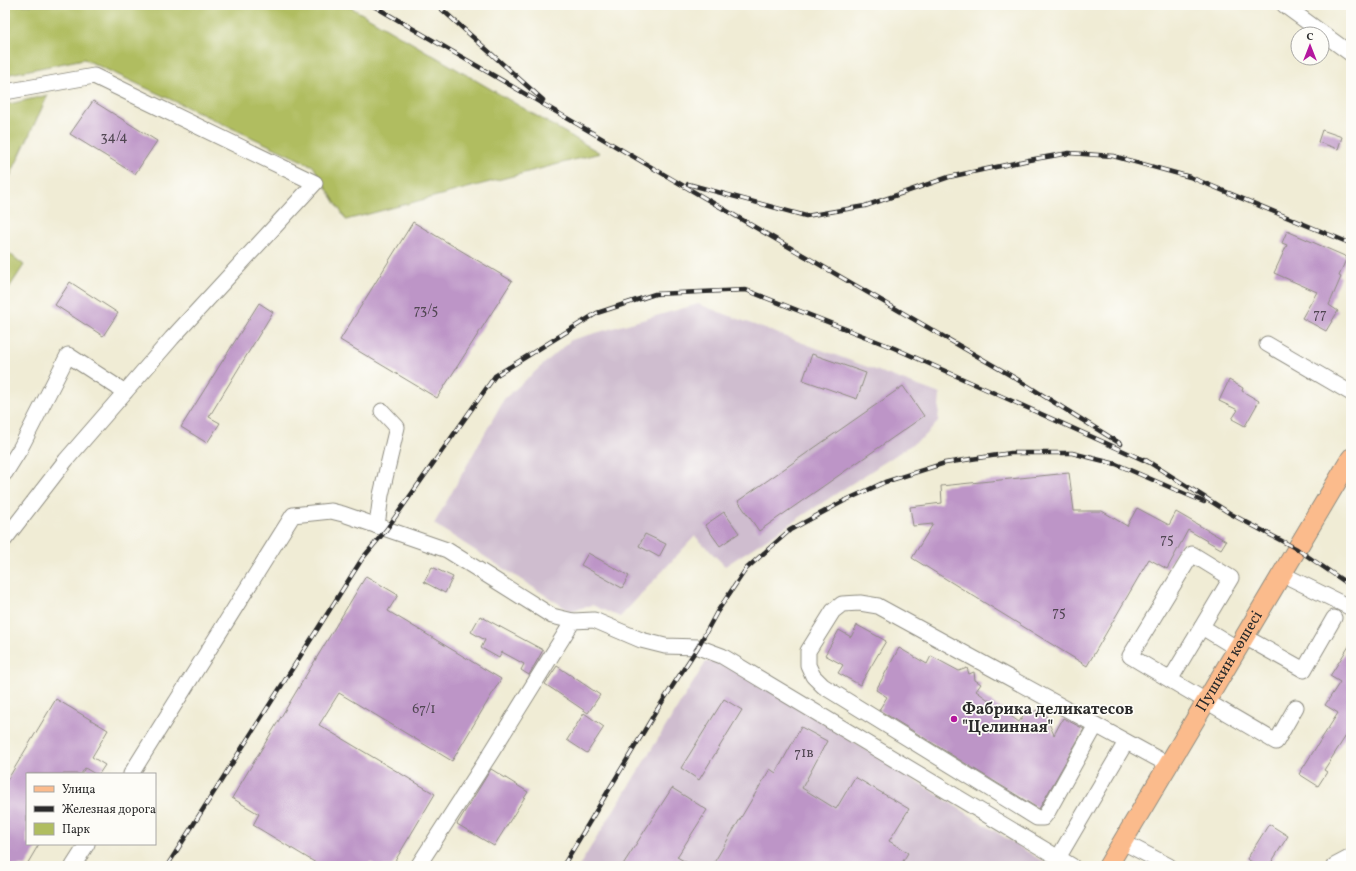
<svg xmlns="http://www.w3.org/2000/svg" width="1356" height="871" viewBox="0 0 1356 871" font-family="Vollkorn,serif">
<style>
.industrial{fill:#cfbdcf}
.green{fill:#b0bd60;stroke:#6e7446}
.building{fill:#bd95c7}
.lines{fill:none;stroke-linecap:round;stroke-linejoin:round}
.minor-casing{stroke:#8e8c80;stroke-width:17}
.major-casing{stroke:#8e8c80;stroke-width:21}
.minor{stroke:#fff;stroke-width:15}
.major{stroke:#fbbb8c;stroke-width:19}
.rail-casing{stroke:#2b2b2b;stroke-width:4.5}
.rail{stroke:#fdfcf7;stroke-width:3;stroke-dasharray:9;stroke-linecap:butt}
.poi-dot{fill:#b5179e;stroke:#fdfcf7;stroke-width:1.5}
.labels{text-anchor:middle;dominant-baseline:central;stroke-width:3.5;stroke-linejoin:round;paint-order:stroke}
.number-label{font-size:14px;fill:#504652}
.street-label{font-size:16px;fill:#2b2b2b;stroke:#fdfcf7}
.poi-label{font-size:16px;font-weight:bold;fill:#2b2b2b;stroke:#fdfcf7;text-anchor:start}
</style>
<rect width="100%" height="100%" fill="#fdfcf7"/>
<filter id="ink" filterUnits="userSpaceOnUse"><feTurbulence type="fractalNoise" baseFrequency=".025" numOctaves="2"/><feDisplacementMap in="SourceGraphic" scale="8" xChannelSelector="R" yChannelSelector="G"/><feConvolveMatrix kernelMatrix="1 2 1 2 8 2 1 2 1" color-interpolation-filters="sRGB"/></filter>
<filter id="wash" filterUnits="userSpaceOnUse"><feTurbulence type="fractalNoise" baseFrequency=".012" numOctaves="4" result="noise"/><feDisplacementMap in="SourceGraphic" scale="16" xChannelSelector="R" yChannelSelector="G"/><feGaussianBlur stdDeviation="0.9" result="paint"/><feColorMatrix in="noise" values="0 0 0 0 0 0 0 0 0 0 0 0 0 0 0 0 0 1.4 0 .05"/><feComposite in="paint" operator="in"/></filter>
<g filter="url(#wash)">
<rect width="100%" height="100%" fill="#f0ecd5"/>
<g class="industrial">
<path d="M698,304l242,90 -2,28 -13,14 -200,130 -30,-30 -75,81 -28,-12 -22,6 -136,-87 70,-125 67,-59z"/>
<path d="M725,660l325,206h-471l127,-204z"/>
</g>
<g class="green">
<path d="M5,5h342l253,148 -254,67 -33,-54 -229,-107 -79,16z"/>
<path d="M48,95l-43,92v-82z"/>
<path d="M5,250l19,15 -19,29z"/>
</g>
<g id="blocks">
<g class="building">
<path d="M93,101l64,40 -22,33 -65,-40z"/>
<path d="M1322,130l20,7 -4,12 -20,-7z"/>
<path d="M413,222l99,59 -75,117 -97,-58z"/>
<path d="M1287,231l60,26 -8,19 2,1 -12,28 9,6 -12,20 -24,-13 15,-26 -43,-19 13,-28 -5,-2z"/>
<path d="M70,282l48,31 -15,23 -48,-31z"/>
<path d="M259,303l14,9 -64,105 11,6 -13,20 -26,-16z"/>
<path d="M812,354l54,19 -9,26 -54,-19z"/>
<path d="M1229,380l14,8 -1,3 17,10 -14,25 -13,-7 6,-9 -19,-9z"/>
<path d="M903,386l21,30 -165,115 -21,-30z"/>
<path d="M1069,473l5,38h28l25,15 10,-18 32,17 7,-13 50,29 -5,8 -33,-19 -21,39 -18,-10 -62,107 -175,-108 21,-34 -20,2 -3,-19 32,-4 -1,-17z"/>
<path d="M724,512l15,21 -19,13 -15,-21z"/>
<path d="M645,534l21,10 -7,13 -20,-11z"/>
<path d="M588,553l41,23 -7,12 -41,-23z"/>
<path d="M432,567l21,10 -8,16 -21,-11z"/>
<path d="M366,576l32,19 -10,16 113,68 -49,82 -113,-68 -20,32 116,69 -43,72h-15l-7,-4 -2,4h-47l-68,-41 6,-11 -27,-16z"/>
<path d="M480,616l63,34 -14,25 -8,-5 3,-6 -22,-12 -3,6 -18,-10 4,-8 -14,-8z"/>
<path d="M857,625l29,16 -26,44 -22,-12 5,-8 -18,-10 14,-25 12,7z"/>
<path d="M1351,643v85l-27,42 3,2 -9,14 -19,-12 39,-61 -13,-8 15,-23 -10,-6z"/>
<path d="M899,648l28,16 4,-8 28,15 8,-3 2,6 5,-2 1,8 6,4 -5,7 43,31 7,-11 4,3 7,-4 2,6 6,-2 9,21 9,-17 21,11 -45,80 -160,-99 8,-13 -11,-7z"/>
<path d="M557,666l43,29 -12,18 -43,-29z"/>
<path d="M56,699l52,31 -16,27 13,8 -6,9h-4l-10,-6 -4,6h-54v70h12l-13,22h-21v-89l3,2z"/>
<path d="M724,699l18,11 -43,70 -18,-12z"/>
<path d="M584,713l20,14 -17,26 -20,-13z"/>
<path d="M801,727l26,14 -25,47 34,21 19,-32 54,32 -20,32 19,12 -8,13h-188l58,-97 6,4z"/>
<path d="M491,769l37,23 -34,54 -37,-22z"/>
<path d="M672,788l35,22 -30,47 16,9h-71z"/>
<path d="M1269,824l19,12 -19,30h-10l-12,-7z"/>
</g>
</g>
</g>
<g filter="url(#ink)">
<use href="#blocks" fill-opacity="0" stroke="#8e8c80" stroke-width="1"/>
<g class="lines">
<defs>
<g id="minor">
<path d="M1284,5l67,49"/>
<path d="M5,92l89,-16 221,107 -143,155 -106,122 -61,79"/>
<path d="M1267,344l84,49"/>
<path d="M5,473l15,-24 48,-94 57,37"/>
<path d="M377,526l4,-31 16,-68 -15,-16"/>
<path d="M1282,574l69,34"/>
<path d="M1202,627l36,22"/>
<path d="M1245,637l59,33 30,-52"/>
<path d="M1170,680l61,-102 -39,-24 -62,102c48,29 97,57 146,86l20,-35"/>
<path d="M1096,725l-49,88 -4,5h-6l-214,-132 -10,-10 -5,-11v-14l25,-40 9,-7 18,-1 18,3 291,159"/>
<path d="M131,774l162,-259 38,-4 12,3 104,36 105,66 21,5"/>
<path d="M1123,842l46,24"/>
<path d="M1058,858l68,-116"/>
<path d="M73,866l14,-22"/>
<path d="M418,866l73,-113 82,-132 21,-1 47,20 24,6 33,1 24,9 350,210"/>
<path d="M1334,866l17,-9"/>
</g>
<g id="major">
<path id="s1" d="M1108,866l243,-408"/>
</g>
</defs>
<use href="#minor" class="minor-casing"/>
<use href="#major" class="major-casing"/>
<use href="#minor" class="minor"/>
<use href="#major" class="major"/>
<defs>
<g id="rail">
<path d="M372,5l643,373 106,66"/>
<path d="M437,5l106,95"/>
<path d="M688,184l118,32 59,-10 84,-29 80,-17 40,-7 44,3 77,21 157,65"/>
<path d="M1144,459l87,55 66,35 54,37"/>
<path d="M167,866l195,-307 24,-29 109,-154 102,-63 58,-19 91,-4 148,58 254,114"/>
<path d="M563,866l92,-153 43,-66 19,-35 29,-43 44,-39 54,-29 41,-19 60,-19 66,-10h61l44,11 88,38"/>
</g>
</defs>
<use href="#rail" class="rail-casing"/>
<use href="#rail" class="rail"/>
</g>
</g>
<circle class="poi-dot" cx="954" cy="719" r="4"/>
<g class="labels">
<g class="number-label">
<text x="114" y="137">34/4</text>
<text x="426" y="310">73/5</text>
<text x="1320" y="314">77</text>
<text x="1167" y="539">75</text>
<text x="1059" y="612">75</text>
<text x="424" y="709">67/1</text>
<text x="804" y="753">71в</text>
</g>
<g class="street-label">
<text stroke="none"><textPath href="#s1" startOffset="238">Пушкин көшесі</textPath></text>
</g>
<g class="poi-label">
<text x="962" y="710">Фабрика деликатесов<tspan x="962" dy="18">"Целинная"</tspan></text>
</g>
</g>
<rect width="1356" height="871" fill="none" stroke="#fdfcf7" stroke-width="20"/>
<rect x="26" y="773" width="130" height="72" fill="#fdfcf7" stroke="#a9a8a5"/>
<rect x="34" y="786" width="20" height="6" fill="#fbbb8c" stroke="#a9a8a5"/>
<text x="62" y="793" font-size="12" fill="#2b2b2b">Улица</text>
<rect x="34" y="806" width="20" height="6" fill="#2b2b2b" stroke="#a9a8a5"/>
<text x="62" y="813" font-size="12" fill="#2b2b2b">Железная дорога</text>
<rect x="34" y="823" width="20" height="12" fill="#b0bd60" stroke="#a9a8a5"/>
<text x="62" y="833" font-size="12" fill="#2b2b2b">Парк</text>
<g transform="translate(1310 46)"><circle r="19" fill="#fdfcf7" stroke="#a9a8a5"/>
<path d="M0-3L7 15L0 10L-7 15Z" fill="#b5179e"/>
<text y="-6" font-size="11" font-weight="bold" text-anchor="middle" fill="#2b2b2b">С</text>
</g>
</svg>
